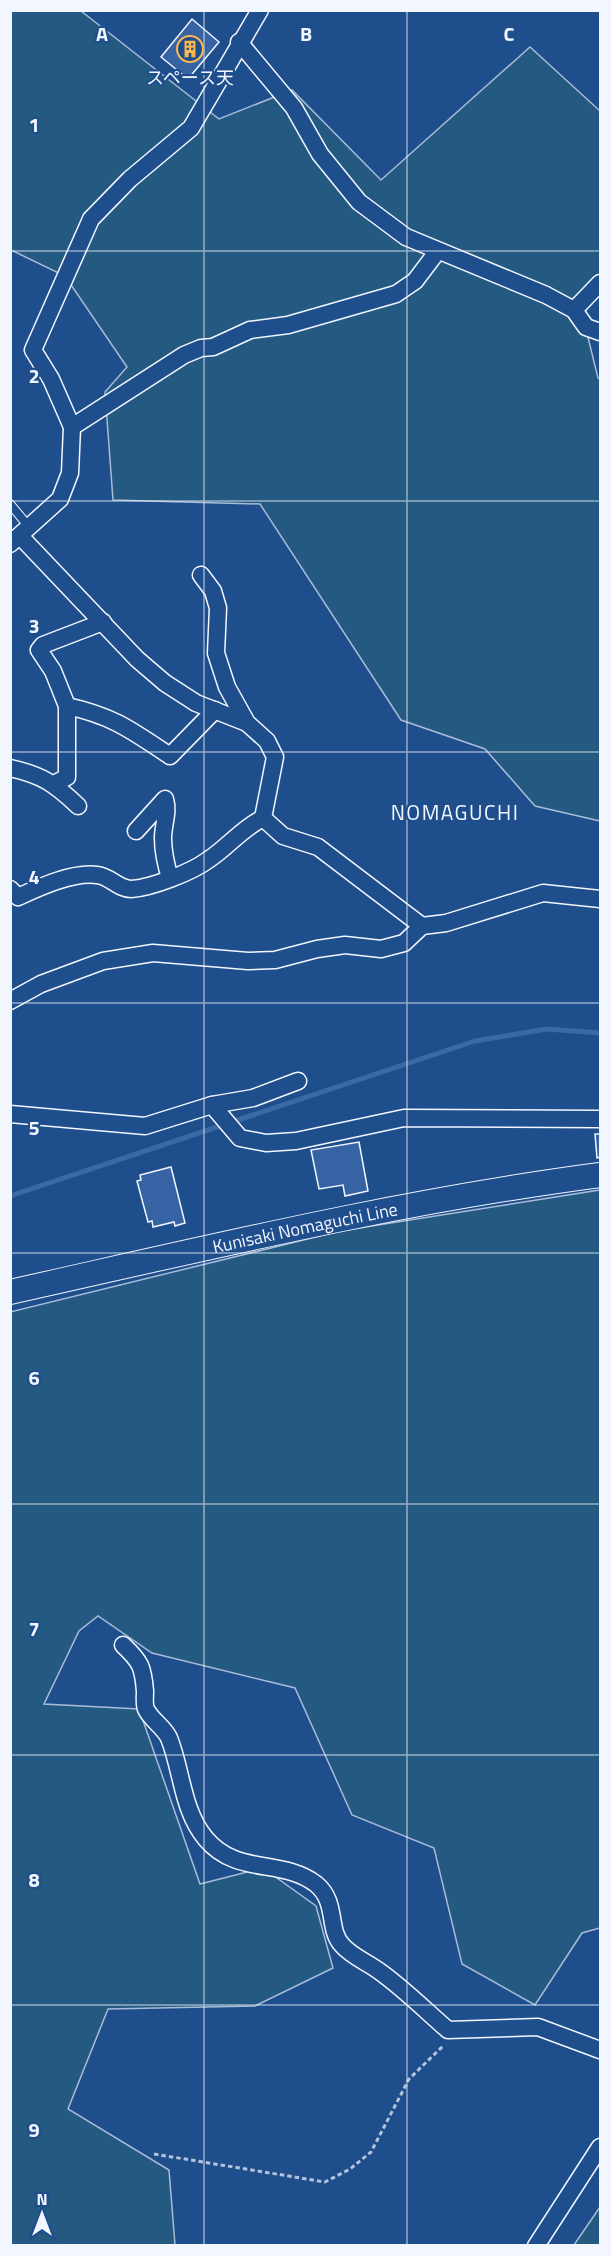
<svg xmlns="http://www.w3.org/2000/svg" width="611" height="2256" viewBox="0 0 611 2256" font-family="'Titillium Web','Noto Sans JP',sans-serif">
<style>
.green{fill:#245a82;stroke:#a8bbd7;stroke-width:1.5}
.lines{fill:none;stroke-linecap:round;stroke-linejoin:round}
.stream{stroke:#3b69a3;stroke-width:5}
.building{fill:#3563a3;stroke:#f2f6ff;stroke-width:1.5}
.service-casing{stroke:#f2f6ff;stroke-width:10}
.minor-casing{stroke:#f2f6ff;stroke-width:19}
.secondary-casing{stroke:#f2f6ff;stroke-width:26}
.path{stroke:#b3c4dc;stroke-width:3;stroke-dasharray:4.5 3;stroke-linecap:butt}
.service{stroke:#1f4e8c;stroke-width:8}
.minor{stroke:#1f4e8c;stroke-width:16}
.secondary{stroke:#1f4e8c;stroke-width:24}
.grid{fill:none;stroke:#f2f6ff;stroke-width:1.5;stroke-opacity:0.55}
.labels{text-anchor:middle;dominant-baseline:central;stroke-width:4.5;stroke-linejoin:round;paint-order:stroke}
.poi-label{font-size:18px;fill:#f2f6ff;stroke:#1f4e8c}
.street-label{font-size:18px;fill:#f2f6ff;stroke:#1f4e8c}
.quarter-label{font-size:21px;letter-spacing:1.5px;fill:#f2f6ff;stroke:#1f4e8c}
.grid-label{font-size:20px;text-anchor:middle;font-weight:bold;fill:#f2f6ff;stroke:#1f4e8c;stroke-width:4.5;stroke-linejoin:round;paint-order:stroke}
</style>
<rect width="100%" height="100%" fill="#1f4e8c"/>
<g class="green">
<path d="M10,11h71l138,108 73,-29 89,90 149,-133 70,64v172l-20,22 18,73 2,1v442l-65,-15 -50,-57 -84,-29 -141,-216 -147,-4 -8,-108 22,-25 -62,-91 -54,-26z"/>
<path d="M600,1190v738l-18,5 -47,72 -73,-41 -28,-116 -82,-33 -57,-127 -143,-35 -54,-37 -19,15 -35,73 95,5 61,175 63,-16 53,38 17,62 -78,38 -147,3 -40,100 101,61 6,75h-164l-1,-933 330,-81z"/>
<path d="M600,2207v38h-27h1z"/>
</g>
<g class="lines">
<path class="stream" d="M10,1196l465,-155 72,-12 53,4"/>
</g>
<g class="building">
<path d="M192,19l27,23 -31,37 -27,-22z"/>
<path d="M595,1134h5v23l-3,1z"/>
<path d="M359,1142l9,49 -23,5 -2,-11 -24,4 -8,-39z"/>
<path d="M171,1167l14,56 -10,3 -1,-4 -21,5 -1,-6 -4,1 -11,-41 4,-1 -1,-5z"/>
</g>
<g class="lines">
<defs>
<path id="service" d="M10,504l20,24"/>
<g id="minor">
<path d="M239,42l55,66 26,46 39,48 47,35 140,58 28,15 12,17 14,5"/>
<path d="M574,310l26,-27"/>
<path d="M72,427l112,-72 17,-7 12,-1 37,-17 38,-5 108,-31 19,-13 22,-29"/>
<path d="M20,536l117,123 28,24 31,20 51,20"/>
<path d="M10,544l50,-45 10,-26 2,-46 -21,-48 -18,-29 58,-131 39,-40 61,-51 69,-118"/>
<path d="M201,575l12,16 5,17 -2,45 11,34 20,36 20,18 8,16 -12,61 20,18 35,11 104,79"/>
<path d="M67,706c46,10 64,24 103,50l45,-46"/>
<path d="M10,768c32,7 45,16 68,38"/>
<path d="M54,784l13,-7v-71l-14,-35 -14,-21 4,-5 60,-23"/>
<path d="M136,831l29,-32c4,13 -2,26 -2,39 0,14 3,27 7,40"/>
<path d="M10,889l8,8c22,-10 54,-25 79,-22 13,1 21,14 34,14 20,-1 61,-17 77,-29 20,-13 33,-31 55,-42"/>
<path d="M10,1001l31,-17 62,-23 50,-8 95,8 27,-1 42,-11 28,-4 36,4 23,-6 18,-17 24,-3 97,-30 57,6"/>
<path d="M212,1105l28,33 26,5 30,-2 108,-23 196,1"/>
<path d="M10,1114l135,12 67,-21 41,-7 45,-17"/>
<path d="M123,1645c18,17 20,22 22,46 0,6 -1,14 1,18 5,11 18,18 23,29 13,32 13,73 37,101 31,37 76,19 110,45 22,18 11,45 26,61 9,11 25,17 37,26 24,17 46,39 69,59l90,-3 62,23"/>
<path d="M536,2246l64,-99"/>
</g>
<g id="secondary">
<path id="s1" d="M10,1292c197,-44 391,-91 590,-117"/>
</g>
</defs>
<use href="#service" class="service-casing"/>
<use href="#minor" class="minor-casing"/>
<use href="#secondary" class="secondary-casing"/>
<path class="path" d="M154,2154l171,28 25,-13 21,-17 38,-73 34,-33"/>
<use href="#service" class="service"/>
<use href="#minor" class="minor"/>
<use href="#secondary" class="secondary"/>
</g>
<path class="grid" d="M204,10v2236M407,10v2236M10,251h590M10,501h590M10,752h590M10,1003h590M10,1253h590M10,1504h590M10,1755h590M10,2005h590"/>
<defs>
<symbol id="building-ring" viewBox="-11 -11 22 22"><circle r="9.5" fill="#1f4e8c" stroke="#ffb74d" stroke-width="1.5"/><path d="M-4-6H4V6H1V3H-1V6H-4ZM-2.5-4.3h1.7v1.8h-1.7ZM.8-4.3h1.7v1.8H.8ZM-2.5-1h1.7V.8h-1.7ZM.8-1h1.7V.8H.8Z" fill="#ffb74d"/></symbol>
</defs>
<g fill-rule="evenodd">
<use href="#building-ring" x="175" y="34" width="30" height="30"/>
</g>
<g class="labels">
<g class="poi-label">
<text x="190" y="77">スペース天</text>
</g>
<g class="street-label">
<text stroke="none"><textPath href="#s1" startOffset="302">Kunisaki Nomaguchi Line</textPath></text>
</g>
<g class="quarter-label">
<text x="455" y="812">NOMAGUCHI</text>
</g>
</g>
<g class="grid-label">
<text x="102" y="41">A</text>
<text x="306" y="41">B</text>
<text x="509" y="41">C</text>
<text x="34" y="132">1</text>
<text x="34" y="383">2</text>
<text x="34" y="633">3</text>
<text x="34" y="884">4</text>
<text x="34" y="1135">5</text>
<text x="34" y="1385">6</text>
<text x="34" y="1636">7</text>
<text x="34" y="1887">8</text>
<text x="34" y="2137">9</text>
</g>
<rect width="611" height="2256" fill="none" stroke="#f2f6ff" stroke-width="24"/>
<g transform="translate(42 2214)" stroke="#1f4e8c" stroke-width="4.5" paint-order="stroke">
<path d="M0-4.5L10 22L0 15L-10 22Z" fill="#f2f6ff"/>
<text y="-9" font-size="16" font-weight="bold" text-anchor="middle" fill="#f2f6ff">N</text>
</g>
</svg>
